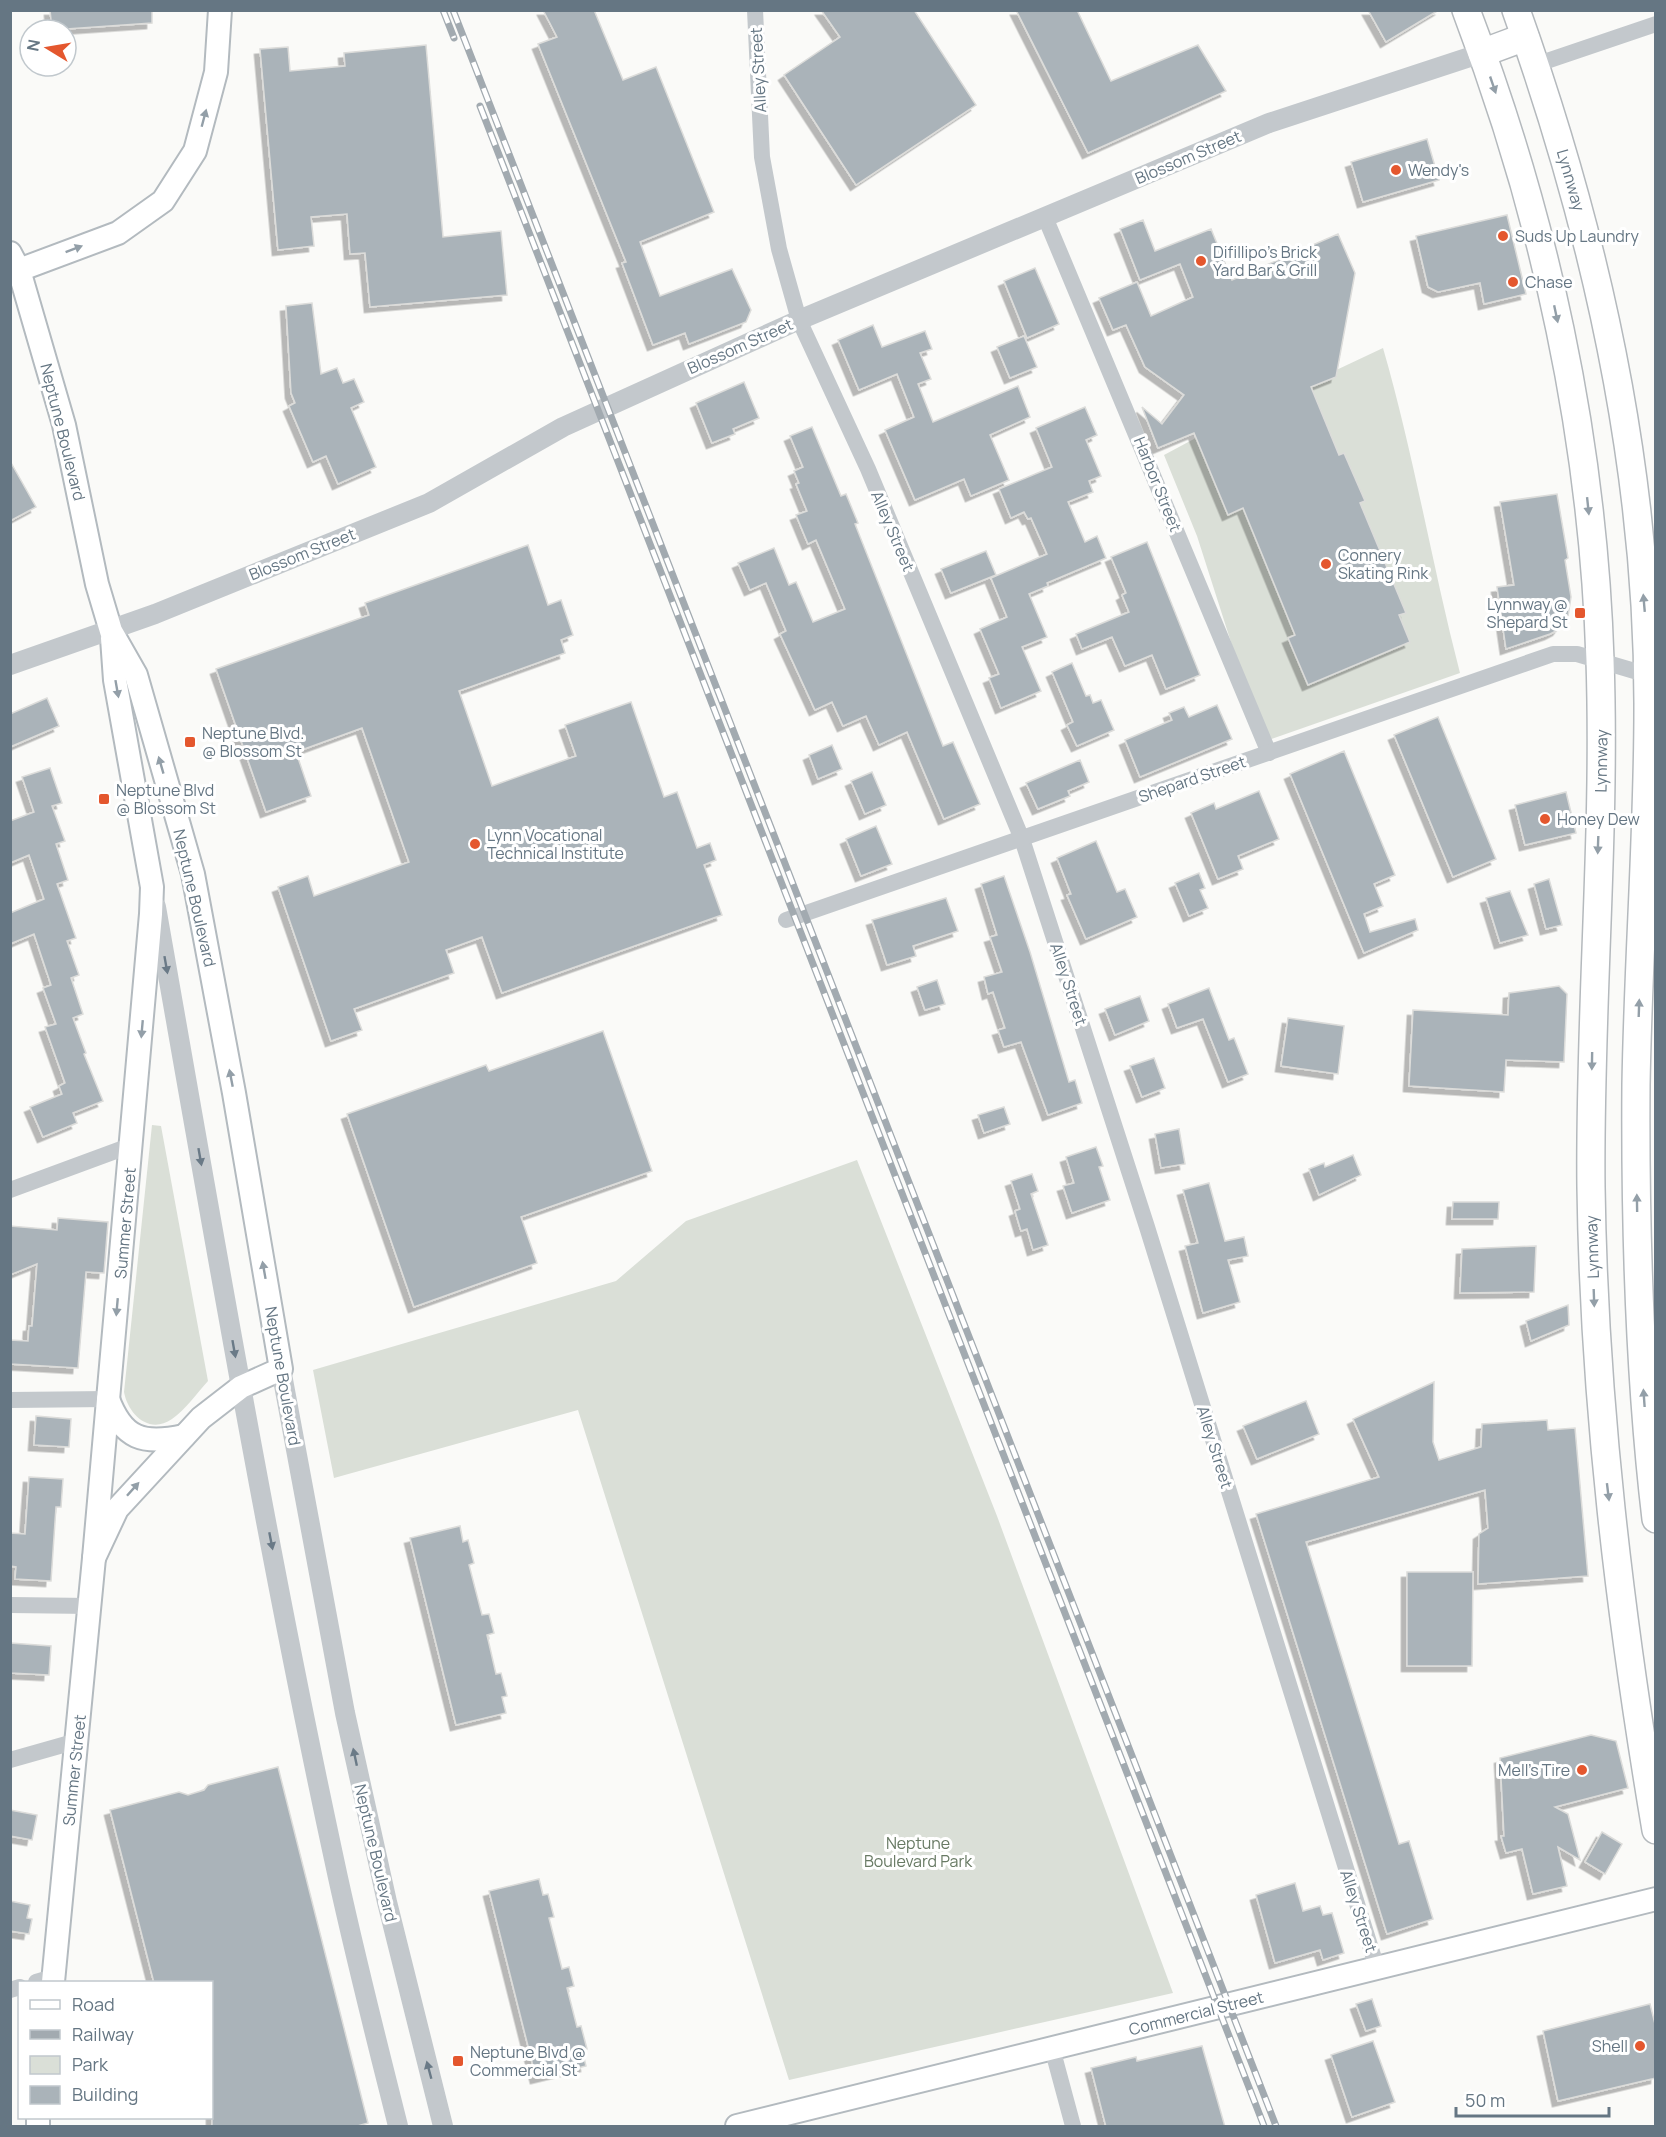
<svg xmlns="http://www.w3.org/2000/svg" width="1666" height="2137" viewBox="0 0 1666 2137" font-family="Manrope,sans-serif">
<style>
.green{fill:#dadfd7}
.building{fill:#aab3b9;stroke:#dcdcda;stroke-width:1.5;filter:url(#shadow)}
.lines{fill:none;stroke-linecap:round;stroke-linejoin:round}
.secondary-casing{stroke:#b3babf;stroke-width:26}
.trunk-casing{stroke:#b4b9bd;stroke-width:30}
.minor{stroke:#c3c8cc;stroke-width:16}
.tertiary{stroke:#c3c8cc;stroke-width:20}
.secondary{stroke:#fff;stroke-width:22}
.trunk{stroke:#fff;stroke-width:27}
.rail-casing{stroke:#a2aab0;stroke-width:7}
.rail{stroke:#fff;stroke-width:4.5;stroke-dasharray:14;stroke-linecap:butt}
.oneway{fill:#939fa8}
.oneway2{fill:#6a7a87}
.poi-dot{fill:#e4572e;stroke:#fff;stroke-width:2}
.labels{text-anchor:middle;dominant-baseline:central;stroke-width:6;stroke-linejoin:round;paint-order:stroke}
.street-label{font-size:16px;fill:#657683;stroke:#fff}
.poi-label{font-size:16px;fill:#657683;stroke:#fff;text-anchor:start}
.park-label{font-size:16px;fill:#687a64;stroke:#fff}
</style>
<defs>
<filter id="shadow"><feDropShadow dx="-5.5" dy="5.5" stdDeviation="0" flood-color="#0004"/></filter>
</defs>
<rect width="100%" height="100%" fill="#fafaf8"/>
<g class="green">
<path d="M1383,348c31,107 49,217 77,325l-197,69 -66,-206 -33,-81 58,-31z"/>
<path d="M152,1125l9,1 47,255c-11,12 -23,29 -36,38 -23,16 -44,-5 -48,-27z"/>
<path d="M857,1160l140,356 176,477 -384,87 -211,-670 -244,68 -21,-108 303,-89 70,-60z"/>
</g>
<g class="building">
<path d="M50,10h102v13l-100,7z"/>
<path d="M543,10h51l29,70 33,-13 58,145 -74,30 20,54 72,-27 19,41 -5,12 -57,22 -4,-11 -32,12 -31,-82 4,-1 -88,-218 19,-7z"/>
<path d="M821,10h93l62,95 -120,80 -72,-110 56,-38z"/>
<path d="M1016,10h61l34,71 87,-36 28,46 -138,62z"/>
<path d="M1368,10h71l-53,32z"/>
<path d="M426,45l17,192 58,-6 6,64 -137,12 -5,-54 -15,1 -3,-40 -36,3 3,29 -36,4 -18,-201 28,-2 2,24 55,-5 -1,-13z"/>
<path d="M1427,139l12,41 -76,22 -12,-40z"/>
<path d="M1507,215l19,79 -42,10 -4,-21 -42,9 -10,-5 -12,-51z"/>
<path d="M1143,220l12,31 56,-22 21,51 106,-46 17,39 -19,104 -25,10 28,68 5,-2 21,48 -5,2 46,110 -7,2 11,27 -102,43 -20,-47 7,-3 -52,-127 -15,7 -34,-82 -36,15 -16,-41 20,17 22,-29 -39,-28 -19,-42 -13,5 -14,-32 38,-16 14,34 42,-19 -13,-33 -40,16 -20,-51z"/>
<path d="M1035,268l24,56 -32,14 -23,-57z"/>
<path d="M312,303l9,71 16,-6 6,15 11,-4 10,23 -13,6 25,59 -38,17 -12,-28 -13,6 -24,-56 6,-3 -4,-10 -5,-87z"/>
<path d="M873,325l9,22 43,-16 7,18 -12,4 11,26 -13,5 15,38 85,-36 12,31 -40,18 19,45 -38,16 -7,-17 -49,21 -30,-70 29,-13 -17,-43 -38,16 -21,-50z"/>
<path d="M1024,336l13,31 -27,11 -13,-31z"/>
<path d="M744,382l15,36 -26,11 2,5 -23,9 -16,-40z"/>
<path d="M1085,407l12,28 -11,5 15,36 -12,5 4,11 -25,10 17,40 12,-6 9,22 -59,25 1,3 -19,8 18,43 -25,10 19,44 -40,17 -12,-30 10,-4 -19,-45 27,-12 -16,-39 56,-24 -16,-36 -3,1 -4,-7 -13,6 -12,-29 53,-22 -16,-39z"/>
<path d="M812,427l29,69 5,-2 12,29 -3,1 88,222 10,-4 27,62 -36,15 -37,-87 -28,13 -13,-29 -23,10 -11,-24 -17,8 -35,-76 6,-3 -20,-48 -16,7 -12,-27 36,-15 15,37 7,-3 17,40 32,-13 -29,-69 -8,4 -12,-29 11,-4 -11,-27 3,-1 -5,-12 9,-4 -13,-31z"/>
<path d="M10,461l26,46 -26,14z"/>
<path d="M1557,494l11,64 -3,2 6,37 -3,19 -10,14 -8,4 -44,15 -9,-62 17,-2 -14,-83z"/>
<path d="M1147,542l53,133 -34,14 -14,-34 -27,11 -13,-29 -30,12 -6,-15 53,-22 -7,-17 4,-2 -15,-36z"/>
<path d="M528,545l20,60 13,-5 12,35 -12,5 4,13 -106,38 33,95 84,-30 -11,-31 66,-23 33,95 13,-5 20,56 13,-5 6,17 -12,5 18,50 -220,78 -20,-56 -36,13 8,23 -100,36 8,21 -31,11 -53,-154 30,-11 6,20 95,-34 -47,-134 -66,24 15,44 -45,16 -50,-143 153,-54 -4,-12z"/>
<path d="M986,551l10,24 -45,18 -10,-24z"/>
<path d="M1072,663l14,33 4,-1 3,8 8,-3 13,30 -37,16 -10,-21 6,-3 -21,-50z"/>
<path d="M47,698l12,28 -49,21v-33z"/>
<path d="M1217,705l15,34 -92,38 -15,-37 47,-20 -3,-7 15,-6 5,10z"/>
<path d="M1438,717l58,142 -43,18 -59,-142z"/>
<path d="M832,745l10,24 -24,10 -9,-24z"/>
<path d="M1344,751l51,124 -21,9 9,22 -19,8 6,18 45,-13 3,11 -54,23 -74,-179z"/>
<path d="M1080,760l9,22 -21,9 2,5 -32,13 -12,-26z"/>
<path d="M50,768l12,35 -10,3 13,35 -9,3 12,36 -11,4 19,54 -9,3 12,34 -8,3 12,36 -10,4 13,35 -2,1 19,47 -30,12 4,10 -34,14 -13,-30 32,-13 -3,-8 6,-3 -20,-56 11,-3 -13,-36 8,-3 -17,-51 -24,10v-31l34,-14 -15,-44 -19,8v-42l24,-9 -12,-35z"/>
<path d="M872,772l14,33 -21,9 -14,-33z"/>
<path d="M1259,791l20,48 -41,17 5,13 -25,10 -27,-66 23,-10 2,6z"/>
<path d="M1566,792l10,41 -51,12 -10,-40z"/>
<path d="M876,826l16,38 -31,12 -15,-37z"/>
<path d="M1096,841l21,51 8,-3 12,28 -51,22 -19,-44 4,-1 -14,-36z"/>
<path d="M1199,873l6,15 -5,2 8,18 -19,8 -14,-33z"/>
<path d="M1004,876l26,76 39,130 6,-2 7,23 -34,12 -27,-73 -17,5 -6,-17 7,-2 -12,-36 -5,2 -4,-17 18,-5 -12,-35 7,-2 -16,-51z"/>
<path d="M1549,879l13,46 -16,4 -12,-45z"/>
<path d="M1510,891l18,44 -28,8 -14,-45z"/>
<path d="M946,898l12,33 -45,15 3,10 -29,9 -15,-45z"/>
<path d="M937,980l8,24 -20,6 -8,-23z"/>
<path d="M1559,986l8,8 -3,68 -58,-2 -2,32 -95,-6 4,-76 95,5 1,-22z"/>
<path d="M1209,988l20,52 5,-2 14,36 -20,8 -25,-63 -26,9 -9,-24z"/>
<path d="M1140,996l9,25 -34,14 -10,-26z"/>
<path d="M1288,1018l56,8 -6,48 -57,-8z"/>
<path d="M603,1031l49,140 -131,46 16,46 -123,44 -67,-193 139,-49 3,6z"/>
<path d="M1154,1058l11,30 -23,9 -12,-31z"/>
<path d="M1004,1107l6,17 -26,9 -6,-18z"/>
<path d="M1179,1129l6,35 -24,4 -6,-34z"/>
<path d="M1096,1147l7,19 -4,1 11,33 -38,13 -9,-27 11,-3 -8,-26z"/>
<path d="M1353,1155l8,20 -42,20 -10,-26 15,-6 1,4z"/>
<path d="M1032,1174l6,17 -7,3 17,51 -15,5 -6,-21 -6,2 -6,-20 5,-2 -9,-28z"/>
<path d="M1209,1183l16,58 19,-4 4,19 -20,4 12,42 -37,11 -18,-67 13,-3 -15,-53z"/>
<path d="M1453,1202h46l-1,17h-46z"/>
<path d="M58,1218l50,4 -4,51 -18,-1 -8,96 -68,-4v-24l18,1 1,-15h3l5,-62 -27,11v-49l47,4z"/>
<path d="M1536,1246l-2,46 -74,1 2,-44z"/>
<path d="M1568,1305l1,20 -38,16 -5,-20z"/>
<path d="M1434,1382l-1,60 6,18 42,-13 1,-23 65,-4 1,10 27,-2 13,148 -110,8 1,-50 9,-6 -3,-38 -179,52 93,302 10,-3 24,78 -46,15 -131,-420 123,-37 -26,-58z"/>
<path d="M1306,1401l13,33 -62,25 -14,-33z"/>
<path d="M36,1416l35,3 -2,28 -35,-2z"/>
<path d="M29,1477l34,2 -2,28h-5l-5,74 -36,-2 1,-12 -6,-1v-33l15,1z"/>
<path d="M460,1526l3,16 5,-2 6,23 -5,2 13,50 7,-1 5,19 -7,2 9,39 5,-1 6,23 -5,1 4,16 -50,12 -46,-187z"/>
<path d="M1407,1572h66l-1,94h-65z"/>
<path d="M10,1643l41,3 -2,29 -39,-2z"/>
<path d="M1591,1735l25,6 12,47 -73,19 13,7 12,46 -22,-13 9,39 -34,8 -11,-45 -16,4 -5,-17h3l-4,-78z"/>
<path d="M278,1767l90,356 -14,4h-142v-144h-58l-44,-173 69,-18 9,3 16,-5 4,-5z"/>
<path d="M10,1810l27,5 -5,25 -22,-4z"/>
<path d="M1602,1832l20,12 -17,30 -20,-12z"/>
<path d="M539,1879l4,16 5,-1 6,23 -5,1 13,51 7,-2 5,19 -7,2 10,39 4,-1 6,23 -5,1 4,16 -50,12 -47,-187z"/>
<path d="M1295,1883l8,28 17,-5 3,9 9,-2 12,40 -21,7 -3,-10 -45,13 -19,-68z"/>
<path d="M10,1901l20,4 -3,13 5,1 -3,15 -19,-3z"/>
<path d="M1372,1999l9,27 -15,5 -10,-27z"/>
<path d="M1650,2004l6,24v50l-98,23 -15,-70z"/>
<path d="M1373,2041l22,61 -43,15 -21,-62z"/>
<path d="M1202,2046l23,81h-119l-15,-59 45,-11 1,4z"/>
</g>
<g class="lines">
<defs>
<g id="secondary">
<path d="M10,253l9,17 45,155 33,159 14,47 25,44 57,199 41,219 47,276 -40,18 -40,31 -84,91 -23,49"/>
<path d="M19,270l99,-37 45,-32 32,-50 21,-79 4,-62"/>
<path d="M108,1399c15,40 35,46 76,37"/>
<path d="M53,1982l41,-424 57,-644 1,-27 -37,-207 -3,-42"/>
<path d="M38,2126v-8"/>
<path d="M737,2126l919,-227"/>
</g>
<g id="trunk">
<path d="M1466,10c79,207 127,428 134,650 6,175 -11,351 -9,527 3,216 29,430 65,643"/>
<path d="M1516,10c80,224 133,461 132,700 0,125 -10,250 -12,375 -1,145 3,290 20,434"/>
<path d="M1482,53l43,-16"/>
</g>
</defs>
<use href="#secondary" class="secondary-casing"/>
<use href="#trunk" class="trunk-casing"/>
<g class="minor">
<path d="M755,10l7,147 17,92 20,71 69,149 154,370 125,388 230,741"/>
<path d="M1535,65l121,-41"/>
<path d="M1045,217l224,536"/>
<path d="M786,920l767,-266h24l71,21 6,-1"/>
<path d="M10,1190l122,-45"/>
<path d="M10,1400l98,-1"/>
<path d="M10,1605l80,1"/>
<path d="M10,1760l67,-19"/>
<path d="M36,1982l17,-5"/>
<path d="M10,1990l10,-3"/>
<path d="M1052,2048l21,78"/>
</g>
<g class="tertiary">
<path d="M10,665l145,-51 274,-111 134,-76 236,-107 470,-197 213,-70"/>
<path d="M156,907c56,318 110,637 178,952 19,90 42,179 64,267"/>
<path d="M281,1369l64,344 42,189 56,224"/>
</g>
<use href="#secondary" class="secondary"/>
<use href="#trunk" class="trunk"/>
<defs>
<g id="rail">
<path d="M443,10l11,28"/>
<path d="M453,10l823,2116"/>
<path d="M480,106l784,2020"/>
</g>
</defs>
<use href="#rail" class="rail-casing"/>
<use href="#rail" class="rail"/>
</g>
<defs><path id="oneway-solid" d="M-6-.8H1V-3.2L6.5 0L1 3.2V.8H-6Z" transform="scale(1.5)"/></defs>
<g class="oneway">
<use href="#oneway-solid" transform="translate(1493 85) rotate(71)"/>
<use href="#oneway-solid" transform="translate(204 118) rotate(-75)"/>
<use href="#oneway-solid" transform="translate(74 249) rotate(-21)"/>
<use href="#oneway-solid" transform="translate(1556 314) rotate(78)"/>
<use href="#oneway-solid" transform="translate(1588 506) rotate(84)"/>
<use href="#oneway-solid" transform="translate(1644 603) rotate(-95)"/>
<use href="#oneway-solid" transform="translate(117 689) rotate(80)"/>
<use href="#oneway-solid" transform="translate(161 765) rotate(-106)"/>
<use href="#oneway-solid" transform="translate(1598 845) rotate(92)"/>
<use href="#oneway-solid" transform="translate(1639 1008) rotate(-88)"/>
<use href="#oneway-solid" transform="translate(142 1029) rotate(95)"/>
<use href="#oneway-solid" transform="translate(1592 1061) rotate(91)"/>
<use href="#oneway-solid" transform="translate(231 1078) rotate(-101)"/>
<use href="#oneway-solid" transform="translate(1637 1203) rotate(-91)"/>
<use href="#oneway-solid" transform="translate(264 1270) rotate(-100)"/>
<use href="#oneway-solid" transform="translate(1594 1298) rotate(88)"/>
<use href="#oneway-solid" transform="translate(117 1307) rotate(95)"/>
<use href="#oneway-solid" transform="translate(1644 1398) rotate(-94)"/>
<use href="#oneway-solid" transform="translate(133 1489) rotate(-48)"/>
<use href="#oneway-solid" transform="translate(1608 1492) rotate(83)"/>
</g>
<g class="oneway2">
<use href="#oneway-solid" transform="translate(166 965) rotate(80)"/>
<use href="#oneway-solid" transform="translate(200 1157) rotate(80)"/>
<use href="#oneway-solid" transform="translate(234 1349) rotate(80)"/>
<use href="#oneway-solid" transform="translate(271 1541) rotate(79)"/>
<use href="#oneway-solid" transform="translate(355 1757) rotate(-102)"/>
<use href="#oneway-solid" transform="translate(429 2070) rotate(-105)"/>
</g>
<g class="poi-dot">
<circle cx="1396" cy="170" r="6"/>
<circle cx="1503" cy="236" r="6"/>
<circle cx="1201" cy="261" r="6"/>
<circle cx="1513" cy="282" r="6"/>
<circle cx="1326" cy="564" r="6"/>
<rect x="1574" y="607" width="12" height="12" rx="3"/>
<rect x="184" y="736" width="12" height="12" rx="3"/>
<rect x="98" y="793" width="12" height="12" rx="3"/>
<circle cx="1545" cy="819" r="6"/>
<circle cx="475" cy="844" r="6"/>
<circle cx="1582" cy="1770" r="6"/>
<circle cx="1640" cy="2046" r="6"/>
<rect x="452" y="2055" width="12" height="12" rx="3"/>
</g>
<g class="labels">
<g class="street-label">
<text transform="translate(758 70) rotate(-93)">Alley Street</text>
<text transform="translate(1188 157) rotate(-23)">Blossom Street</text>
<text transform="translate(1571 180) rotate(74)">Lynnway</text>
<text transform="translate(740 346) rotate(-24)">Blossom Street</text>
<text transform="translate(63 432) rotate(76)">Neptune Boulevard</text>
<text transform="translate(1158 484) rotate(68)">Harbor Street</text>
<text transform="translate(893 531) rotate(67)">Alley Street</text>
<text transform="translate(302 554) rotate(-22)">Blossom Street</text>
<text transform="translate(1601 761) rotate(-89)">Lynnway</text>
<text transform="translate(1192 779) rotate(-19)">Shepard Street</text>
<text transform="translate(195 898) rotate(77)">Neptune Boulevard</text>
<text transform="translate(1069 984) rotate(72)">Alley Street</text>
<text transform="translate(125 1223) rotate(-85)">Summer Street</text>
<text transform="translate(1592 1247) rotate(-92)">Lynnway</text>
<text transform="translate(283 1376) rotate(80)">Neptune Boulevard</text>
<text transform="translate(1215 1447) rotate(73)">Alley Street</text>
<text transform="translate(74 1770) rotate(-84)">Summer Street</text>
<text transform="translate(376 1853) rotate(77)">Neptune Boulevard</text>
<text transform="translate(1359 1911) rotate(72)">Alley Street</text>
<text transform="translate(1196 2013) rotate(-14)">Commercial Street</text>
</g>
<g class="poi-label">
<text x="1408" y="170">Wendy's</text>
<text x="1515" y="236">Suds Up Laundry</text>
<text x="1213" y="252">Difillipo's Brick<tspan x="1213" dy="18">Yard Bar &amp; Grill</tspan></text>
<text x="1525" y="282">Chase</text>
<text x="1338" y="555">Connery<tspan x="1338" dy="18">Skating Rink</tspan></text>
<text x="1568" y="604" text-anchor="end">Lynnway @<tspan x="1568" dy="18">Shepard St</tspan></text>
<text x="202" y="733">Neptune Blvd.<tspan x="202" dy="18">@ Blossom St</tspan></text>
<text x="116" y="790">Neptune Blvd<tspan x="116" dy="18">@ Blossom St</tspan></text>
<text x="1557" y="819">Honey Dew</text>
<text x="487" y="835">Lynn Vocational<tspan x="487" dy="18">Technical Institute</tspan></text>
<text x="1570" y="1770" text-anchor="end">Mell's Tire</text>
<text x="1628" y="2046" text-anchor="end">Shell</text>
<text x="470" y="2052">Neptune Blvd @<tspan x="470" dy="18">Commercial St</tspan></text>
</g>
<g class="park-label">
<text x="918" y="1843">Neptune<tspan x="918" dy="18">Boulevard Park</tspan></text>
</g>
</g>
<rect width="1666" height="2137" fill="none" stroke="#657683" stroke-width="24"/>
<rect x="18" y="1981" width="195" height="138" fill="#ffffff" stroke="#c1c8cd" stroke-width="1.5"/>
<rect x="30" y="2000" width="30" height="9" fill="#ffffff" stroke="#c1c8cd" stroke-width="1.5"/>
<text x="72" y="2011" font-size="18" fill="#657683">Road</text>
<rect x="30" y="2030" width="30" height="9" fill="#a2aab0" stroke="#c1c8cd" stroke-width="1.5"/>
<text x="72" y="2041" font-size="18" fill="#657683">Railway</text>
<rect x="30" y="2056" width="30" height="18" fill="#dadfd7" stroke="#c1c8cd" stroke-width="1.5"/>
<text x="72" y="2071" font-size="18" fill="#657683">Park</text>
<rect x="30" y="2086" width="30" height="18" fill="#aab3b9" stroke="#c1c8cd" stroke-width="1.5"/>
<text x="72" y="2101" font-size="18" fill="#657683">Building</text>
<g transform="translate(48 48) rotate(281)"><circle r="28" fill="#ffffff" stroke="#c1c8cd" stroke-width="1.5"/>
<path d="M0-4.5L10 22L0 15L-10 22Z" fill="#e4572e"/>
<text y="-9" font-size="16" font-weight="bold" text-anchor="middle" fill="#657683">N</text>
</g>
<path d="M1456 2107v9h153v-9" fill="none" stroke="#657683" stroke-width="3"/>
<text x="1465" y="2107" font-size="18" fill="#657683" stroke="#ffffff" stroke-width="4.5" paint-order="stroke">50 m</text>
</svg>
